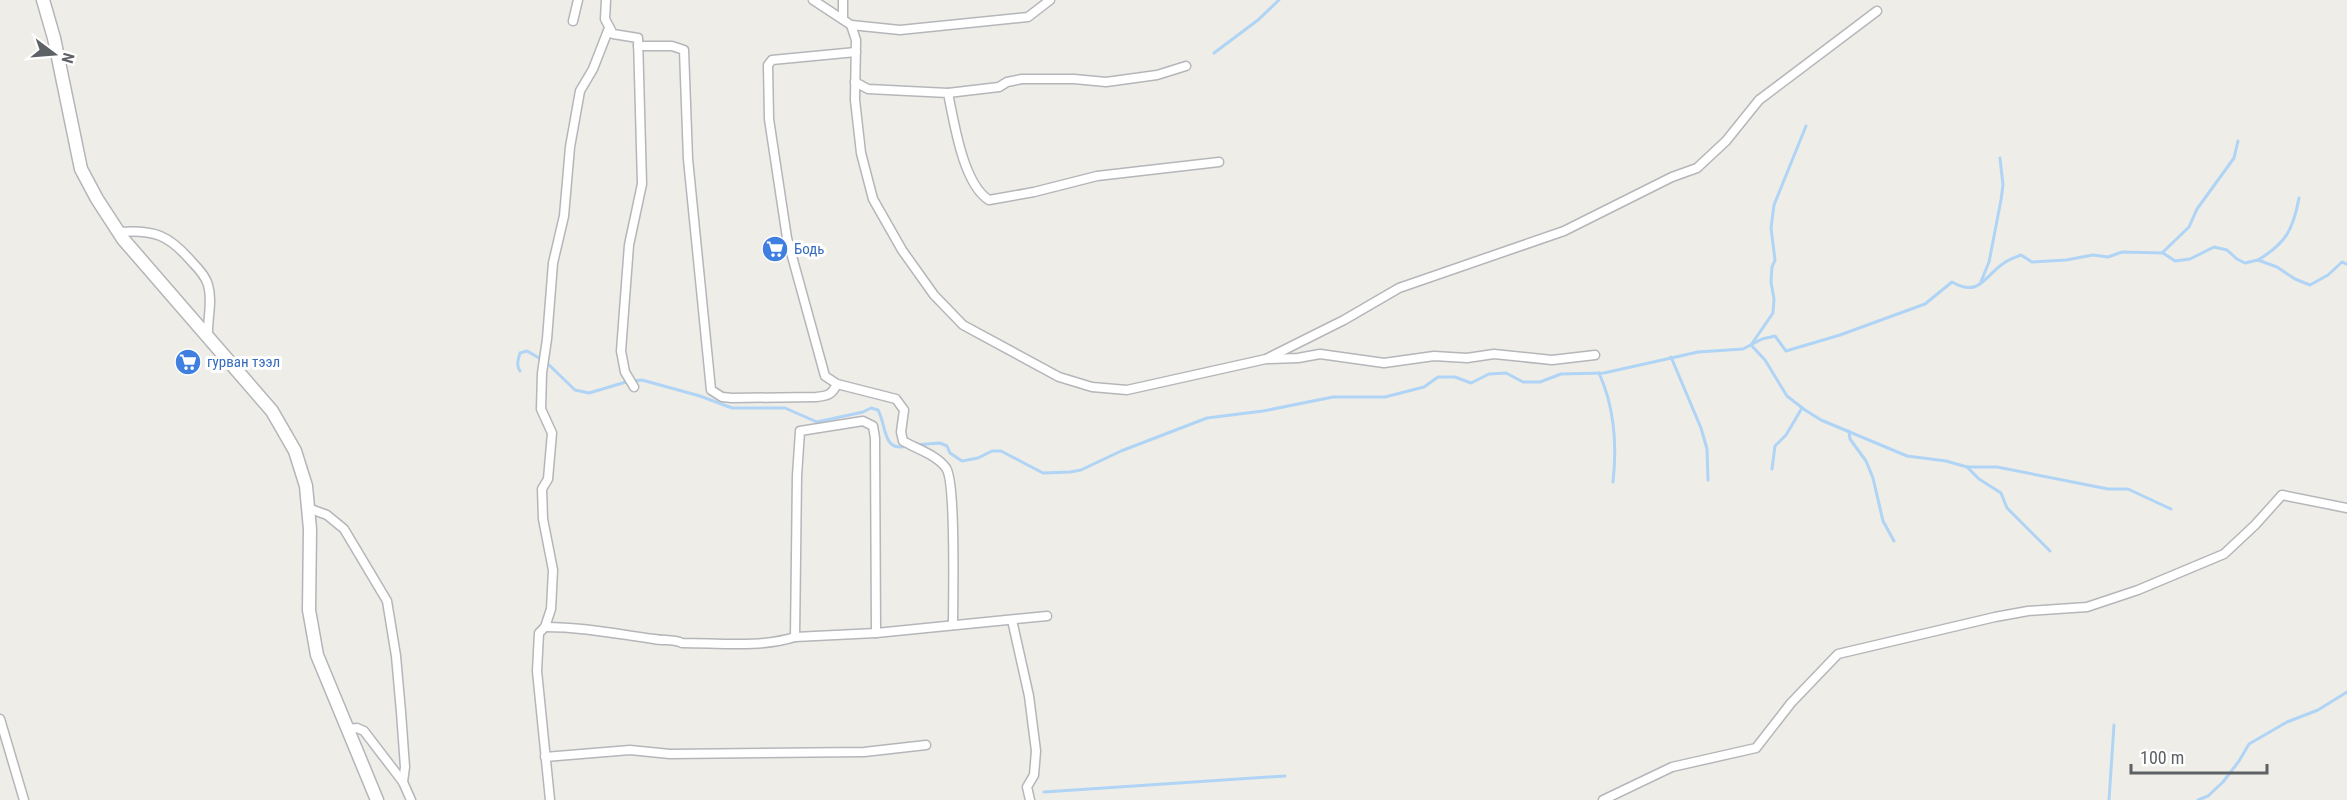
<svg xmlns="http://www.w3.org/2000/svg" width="2347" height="800" viewBox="0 0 2347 800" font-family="'Roboto Condensed',sans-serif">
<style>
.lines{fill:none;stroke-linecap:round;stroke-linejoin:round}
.stream{stroke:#b0d4f5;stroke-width:3}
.minor-casing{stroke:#b4b6ba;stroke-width:11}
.secondary-casing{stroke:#b3b5b9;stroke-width:15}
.minor{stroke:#fff;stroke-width:8}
.secondary{stroke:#fff;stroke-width:12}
.labels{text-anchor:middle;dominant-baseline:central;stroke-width:6;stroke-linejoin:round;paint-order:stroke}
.shop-label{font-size:15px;fill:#366cbe;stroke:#fff;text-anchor:start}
</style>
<rect width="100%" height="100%" fill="#efede7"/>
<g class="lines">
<g class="stream">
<path d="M1214,53l44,-33 21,-20"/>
<path d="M1806,126l-32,79 -3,23 4,32 -3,7 -1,15 3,17 -1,14 -22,32 14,15 22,36 18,14 16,10 86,36 39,5 21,6 12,12 22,14 6,15 43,43"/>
<path d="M2163,252l26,-25 8,-18 37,-51 4,-17"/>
<path d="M2258,260c28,-17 35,-30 41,-62"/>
<path d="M1980,284l9,-22 12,-62 2,-15 -3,-27"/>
<path d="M1671,357l30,71 6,21 1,31"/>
<path d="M520,371c-4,-6 -2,-11 0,-18l7,-2 19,11 29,28 14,3 37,-11 16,-2 58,16 32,12h53l32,14 46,-10 8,-4 7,2c9,16 4,43 30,36"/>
<path d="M1599,373c15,33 18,73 14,109"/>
<path d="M1849,431l1,8 16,22 7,17 10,43 11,20"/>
<path d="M915,445l25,-2 7,3 3,7 12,8 16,-3 14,-7h9l42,22 27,-1 11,-2 40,-19 86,-33 56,-7 70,-14h52l39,-10 14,-10h17l16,6 18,-9 17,-1 17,9h17l21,-8 43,-1 94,-21 45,-3 19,-10 13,-3 11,15 54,-16 85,-31 27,-22c28,16 32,-6 52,-19 5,-4 12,-6 17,-8l11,7 34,-2 27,-5 15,2 14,-5 41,1 12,8 15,-2 24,-12 13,3 10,9 8,4 13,-3 19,7 18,12 15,6 18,-10 14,-13 5,2"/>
<path d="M1967,467h30l111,22h20l43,20"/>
<path d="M1772,469l3,-23 11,-11 16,-27"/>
<path d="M1044,792l241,-16"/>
<path d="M2109,800l5,-75"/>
<path d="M2198,800l10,-4 15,-14 16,-21 10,-17 38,-22 31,-12 29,-18"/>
</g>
<defs>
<g id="minor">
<path d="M606,0l-1,19 8,15 25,4 4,146 -13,61 -8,106 4,21 9,15"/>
<path d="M813,0l38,25 5,15 -1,60 6,53 12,46 29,51 32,45 29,30 96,52 33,10 35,3 139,-31 78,-39 55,-32 165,-57 108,-54 25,-9 29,-27 33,-41 118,-89"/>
<path d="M843,0v19"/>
<path d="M573,21l5,-21"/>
<path d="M851,25l49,5 128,-13 22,-17"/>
<path d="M638,46h34l12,4 4,109 23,231 11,7 10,1 84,-1c11,-1 16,-2 21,-13"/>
<path d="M856,52l-84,8 -4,5 1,54 18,119 38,138 12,8 59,15 8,11 -3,22 2,9c14,8 34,14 43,27 10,13 7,132 7,157"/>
<path d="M855,82l13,7 80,4c6,29 15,91 41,107l45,-8 63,-16 122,-14"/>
<path d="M948,93l51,-6 8,-5 15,-3h52l32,3 51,-7 29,-9"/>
<path d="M118,232c36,-3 51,3 74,30 6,6 14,15 16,23 5,16 -1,35 0,52"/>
<path d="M1268,359l30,-1 22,-4 64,9 50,-7 33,2 27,-4 58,6 43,-5"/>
<path d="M308,508l19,7 17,14 43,72 9,55 5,56 4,55 -2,15"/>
<path d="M1012,620l17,76 7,55 -2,24 -7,12 3,13"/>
<path d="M545,627c38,0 72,7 109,12 10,2 19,0 28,4 37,0 78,5 113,-6l81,-4 171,-17"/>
<path d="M795,637l2,-161 3,-45 63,-10 10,5 2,12 1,195"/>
<path d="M0,719l24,81"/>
<path d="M347,729l10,-1 7,3 39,51 8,18"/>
<path d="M545,757l85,-7 40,4 194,-2 62,-7"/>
<path d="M550,800l-13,-129 2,-38 6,-6 6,-18 2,-39 -10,-51 -1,-30 6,-10 4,-46 -11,-24 1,-36 5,-34 6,-76 11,-47 6,-69 10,-56 13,-22 16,-41"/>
<path d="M1603,800l69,-33 84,-19 35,-45 47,-49 157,-37 33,-6 59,-4 51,-17 86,-36 31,-29 27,-30 65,13"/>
</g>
<path id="secondary" d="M43,0l11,38 27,131 16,30 26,40 149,172 23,40 11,35 4,43 -1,81 8,45 60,145"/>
</defs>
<use href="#minor" class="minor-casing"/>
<use href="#secondary" class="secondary-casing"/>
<use href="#minor" class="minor"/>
<use href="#secondary" class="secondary"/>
</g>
<defs>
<symbol id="supermarket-disc" viewBox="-11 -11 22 22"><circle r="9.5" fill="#3f7fe0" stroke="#fff"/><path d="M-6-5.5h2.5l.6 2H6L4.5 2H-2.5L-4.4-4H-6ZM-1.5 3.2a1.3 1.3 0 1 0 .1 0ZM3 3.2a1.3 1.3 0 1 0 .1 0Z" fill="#fff"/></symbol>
</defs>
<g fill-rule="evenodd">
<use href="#supermarket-disc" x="760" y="234" width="30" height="30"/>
<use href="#supermarket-disc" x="173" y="347" width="30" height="30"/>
</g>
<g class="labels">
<g class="shop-label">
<text x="794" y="249">Бодь</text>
<text x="207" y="362">гурван тээл</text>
</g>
</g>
<g transform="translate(54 54) rotate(106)" stroke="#ffffff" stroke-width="4.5" paint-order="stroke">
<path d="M0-4.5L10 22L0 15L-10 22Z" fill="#5e6165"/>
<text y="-9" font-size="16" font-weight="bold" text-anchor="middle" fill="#5e6165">N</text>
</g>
<path d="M2131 764v9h136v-9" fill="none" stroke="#5e6165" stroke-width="3"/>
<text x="2140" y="764" font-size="18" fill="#5e6165" stroke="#ffffff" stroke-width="4.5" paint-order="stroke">100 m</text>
</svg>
